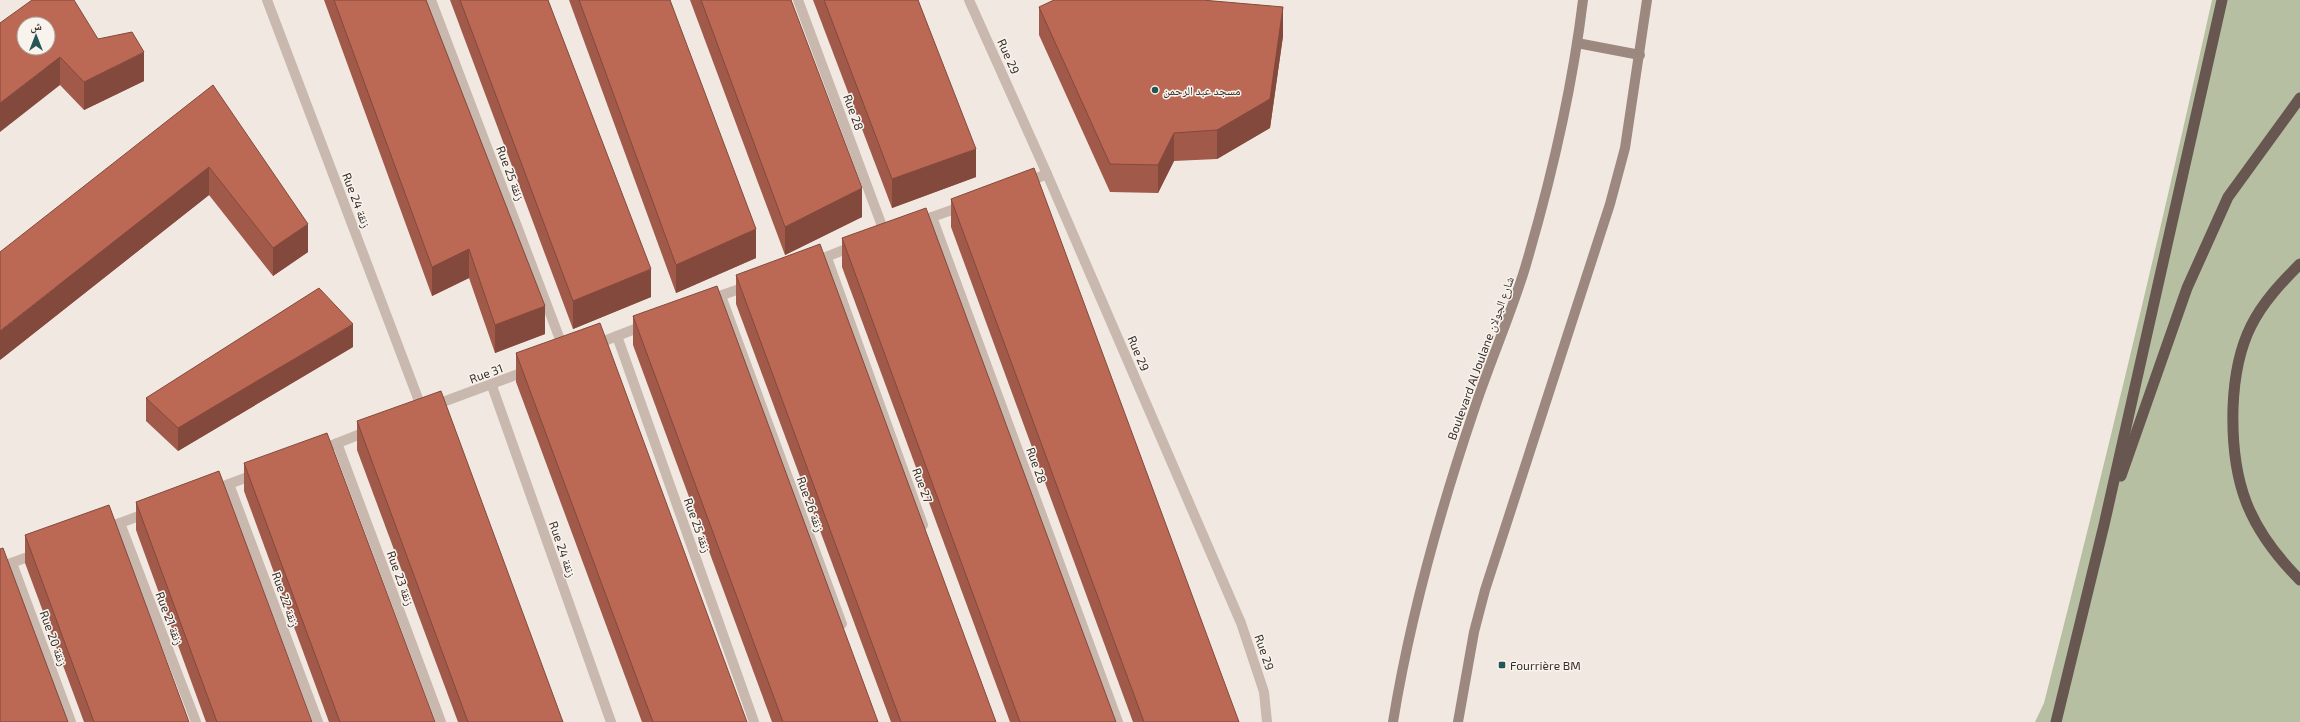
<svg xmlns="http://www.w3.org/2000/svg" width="2300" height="722" viewBox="0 0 2300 722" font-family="'Exo 2','Noto Naskh Arabic',sans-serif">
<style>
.green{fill:#b7bfa2}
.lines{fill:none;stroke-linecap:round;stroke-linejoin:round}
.minor{stroke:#c9b8ae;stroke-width:10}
.secondary{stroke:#9c887f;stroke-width:10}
.trunk{stroke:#685650;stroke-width:11}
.wall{fill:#a15949}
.shaded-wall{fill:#83493c}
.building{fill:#bb6855;stroke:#83493c;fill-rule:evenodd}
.poi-dot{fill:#245656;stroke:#f9f3ed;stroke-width:1.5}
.labels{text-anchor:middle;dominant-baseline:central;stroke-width:3;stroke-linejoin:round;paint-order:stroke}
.street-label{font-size:12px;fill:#382f2b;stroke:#f9f3ed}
.poi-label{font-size:12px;fill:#382f2b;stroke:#f9f3ed;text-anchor:start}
</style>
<rect width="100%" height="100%" fill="#f1e9e1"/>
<path class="green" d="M2212,0h88v722h-265l9,-19c60,-234 116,-468 168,-703z"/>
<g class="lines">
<g class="minor">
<path d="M267,0l155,409"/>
<path d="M431,0l133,350"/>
<path d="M798,0l87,234"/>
<path d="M969,0l78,174 194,449 23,69 3,30"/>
<path d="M1025,183l22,-9"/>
<path d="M932,217l186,505"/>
<path d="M918,222l45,-16"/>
<path d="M827,258l96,267"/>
<path d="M813,262l41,-16"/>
<path d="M721,296l121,328"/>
<path d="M708,300l40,-14"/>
<path d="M617,336l137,386"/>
<path d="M594,345l51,-20"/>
<path d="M492,386l119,336"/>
<path d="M432,406l97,-36"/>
<path d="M337,443l104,279"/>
<path d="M320,450l48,-19"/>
<path d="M229,484l89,238"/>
<path d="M213,490l43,-16"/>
<path d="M120,523l76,199"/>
<path d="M104,529l43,-16"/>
<path d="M12,563l59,159"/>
<path d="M0,567l36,-13"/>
</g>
<g class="secondary">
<path d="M1577,43l63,12"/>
<path d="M1393,722c17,-105 46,-208 80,-309 16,-49 37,-96 52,-145 26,-88 47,-177 58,-268"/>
<path d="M1458,722l16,-90 11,-42 125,-386 15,-56 22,-148"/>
</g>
<g class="trunk">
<path d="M2300,264c-19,19 -37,38 -49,62 -13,26 -17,54 -18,82 -2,74 15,120 67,172"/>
<path d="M2121,476l66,-188 41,-91 72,-99"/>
<path d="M2056,722l48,-197 118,-525"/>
</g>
</g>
<g class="wall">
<path d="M324,0h102l119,334 -50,19 -26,-75 -37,18z"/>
<path d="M450,0h98l103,297 -78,32z"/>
<path d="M569,0h101l86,258 -80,35z"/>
<path d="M690,0h101l71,217 -77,38z"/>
<path d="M813,0h105l58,177 -84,31z"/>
<path d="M1039,7l244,29 -13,92 -53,31 -43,2 -16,32 -48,-1 -71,-157z"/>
<path d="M0,23l144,58 -60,29 -24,-25z"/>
<path d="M213,85l95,167 -35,24 -64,-81 -209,165z"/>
<path d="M951,199l288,523h-106l-182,-495z"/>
<path d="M842,238l274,484h-106l-168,-455z"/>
<path d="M736,275l260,447h-105l-155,-418z"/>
<path d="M633,316l245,406h-106l-139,-377z"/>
<path d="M353,347l-175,104 -32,-30v-23z"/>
<path d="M516,353l231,369h-105l-126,-340z"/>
<path d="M357,421l206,301h-105l-101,-272z"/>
<path d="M244,463l191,259h-106l-85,-231z"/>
<path d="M136,502l176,220h-106l-70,-192z"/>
<path d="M25,535l164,187h-105l-59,-159z"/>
</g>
<g class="shaded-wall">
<path d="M1283,7v29l-13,92 -53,31v-29z"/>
<path d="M144,52v29l-60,29v-28z"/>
<path d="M60,57v28l-60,47v-29z"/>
<path d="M1174,133v28l-16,32v-28z"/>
<path d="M976,149v28l-84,31v-29z"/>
<path d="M209,167v28l-209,165v-29z"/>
<path d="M862,188v29l-77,38v-28z"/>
<path d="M308,224v28l-35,24v-28z"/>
<path d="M756,229v29l-80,35v-28z"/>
<path d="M469,249v29l-37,18v-29z"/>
<path d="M651,269v28l-78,32v-28z"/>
<path d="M545,306v28l-50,19v-28z"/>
<path d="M353,324v23l-175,104v-23z"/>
</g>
<g class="building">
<path d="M32,0h42l24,39 34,-7 12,20 -60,30 -24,-25 -60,46v-80zM24,24h24v24h-24z"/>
<path d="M334,0h92l119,306 -50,19 -26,-76 -37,18z"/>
<path d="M460,0h88l103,269 -78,32z"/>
<path d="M579,0h91l86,229 -80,36z"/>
<path d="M701,0h90l71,188 -77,39z"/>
<path d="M824,0h94l58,149 -84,30z"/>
<path d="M1054,0h148l81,7 -13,92 -53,31 -43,3 -16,32 -48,-1 -71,-157z"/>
<path d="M213,85l95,139 -35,24 -64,-81 -209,164v-79z"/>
<path d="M1034,168l205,554h-95l-193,-523z"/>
<path d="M926,208l190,514h-96l-178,-484z"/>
<path d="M820,244l176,478h-95l-165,-447z"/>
<path d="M717,286l161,436h-95l-150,-406z"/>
<path d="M319,288l34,36 -175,104 -32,-30z"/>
<path d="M600,323l147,399h-94l-137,-369z"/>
<path d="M441,391l122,331h-95l-111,-301z"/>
<path d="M327,433l108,289h-95l-96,-259z"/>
<path d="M219,471l93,251h-95l-81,-220z"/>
<path d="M109,505l80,217h-95l-69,-187z"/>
<path d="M3,548l65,174h-68v-173z"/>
</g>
<g class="poi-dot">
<circle cx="1155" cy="90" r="4"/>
<rect x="1498" y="661" width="8" height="8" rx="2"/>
</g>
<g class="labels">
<g class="street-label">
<text transform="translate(1009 56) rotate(66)">Rue 29</text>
<text transform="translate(854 112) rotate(70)">Rue 28</text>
<text transform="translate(511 173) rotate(69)">Rue 25 زنقة</text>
<text transform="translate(357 200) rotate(69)">Rue 24 زنقة</text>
<text transform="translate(1139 353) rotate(67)">Rue 29</text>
<text transform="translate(1480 358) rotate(-70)">Boulevard Al Joulane شارع الجولان</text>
<text transform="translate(486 373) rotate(-20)">Rue 31</text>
<text transform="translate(1037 465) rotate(70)">Rue 28</text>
<text transform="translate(923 485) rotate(70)">Rue 27</text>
<text transform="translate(811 504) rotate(70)">Rue 26 زنقة</text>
<text transform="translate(698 525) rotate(70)">Rue 25 زنقة</text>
<text transform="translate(563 549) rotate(71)">Rue 24 زنقة</text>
<text transform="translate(401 578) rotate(70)">Rue 23 زنقة</text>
<text transform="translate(286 599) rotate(70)">Rue 22 زنقة</text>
<text transform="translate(170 618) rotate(69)">Rue 21 زنقة</text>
<text transform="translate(54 638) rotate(70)">Rue 20 زنقة</text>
<text transform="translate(1265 652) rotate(71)">Rue 29</text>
</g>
<g class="poi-label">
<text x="1163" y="90">مسجد عبد الرحمن</text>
<text x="1510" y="665">Fourrière BM</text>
</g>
</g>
<g transform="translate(36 36)"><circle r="19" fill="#f9f3ed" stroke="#aca59f"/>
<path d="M0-3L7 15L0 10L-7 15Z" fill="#245656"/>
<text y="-6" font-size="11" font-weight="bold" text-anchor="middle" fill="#382f2b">ش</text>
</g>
</svg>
